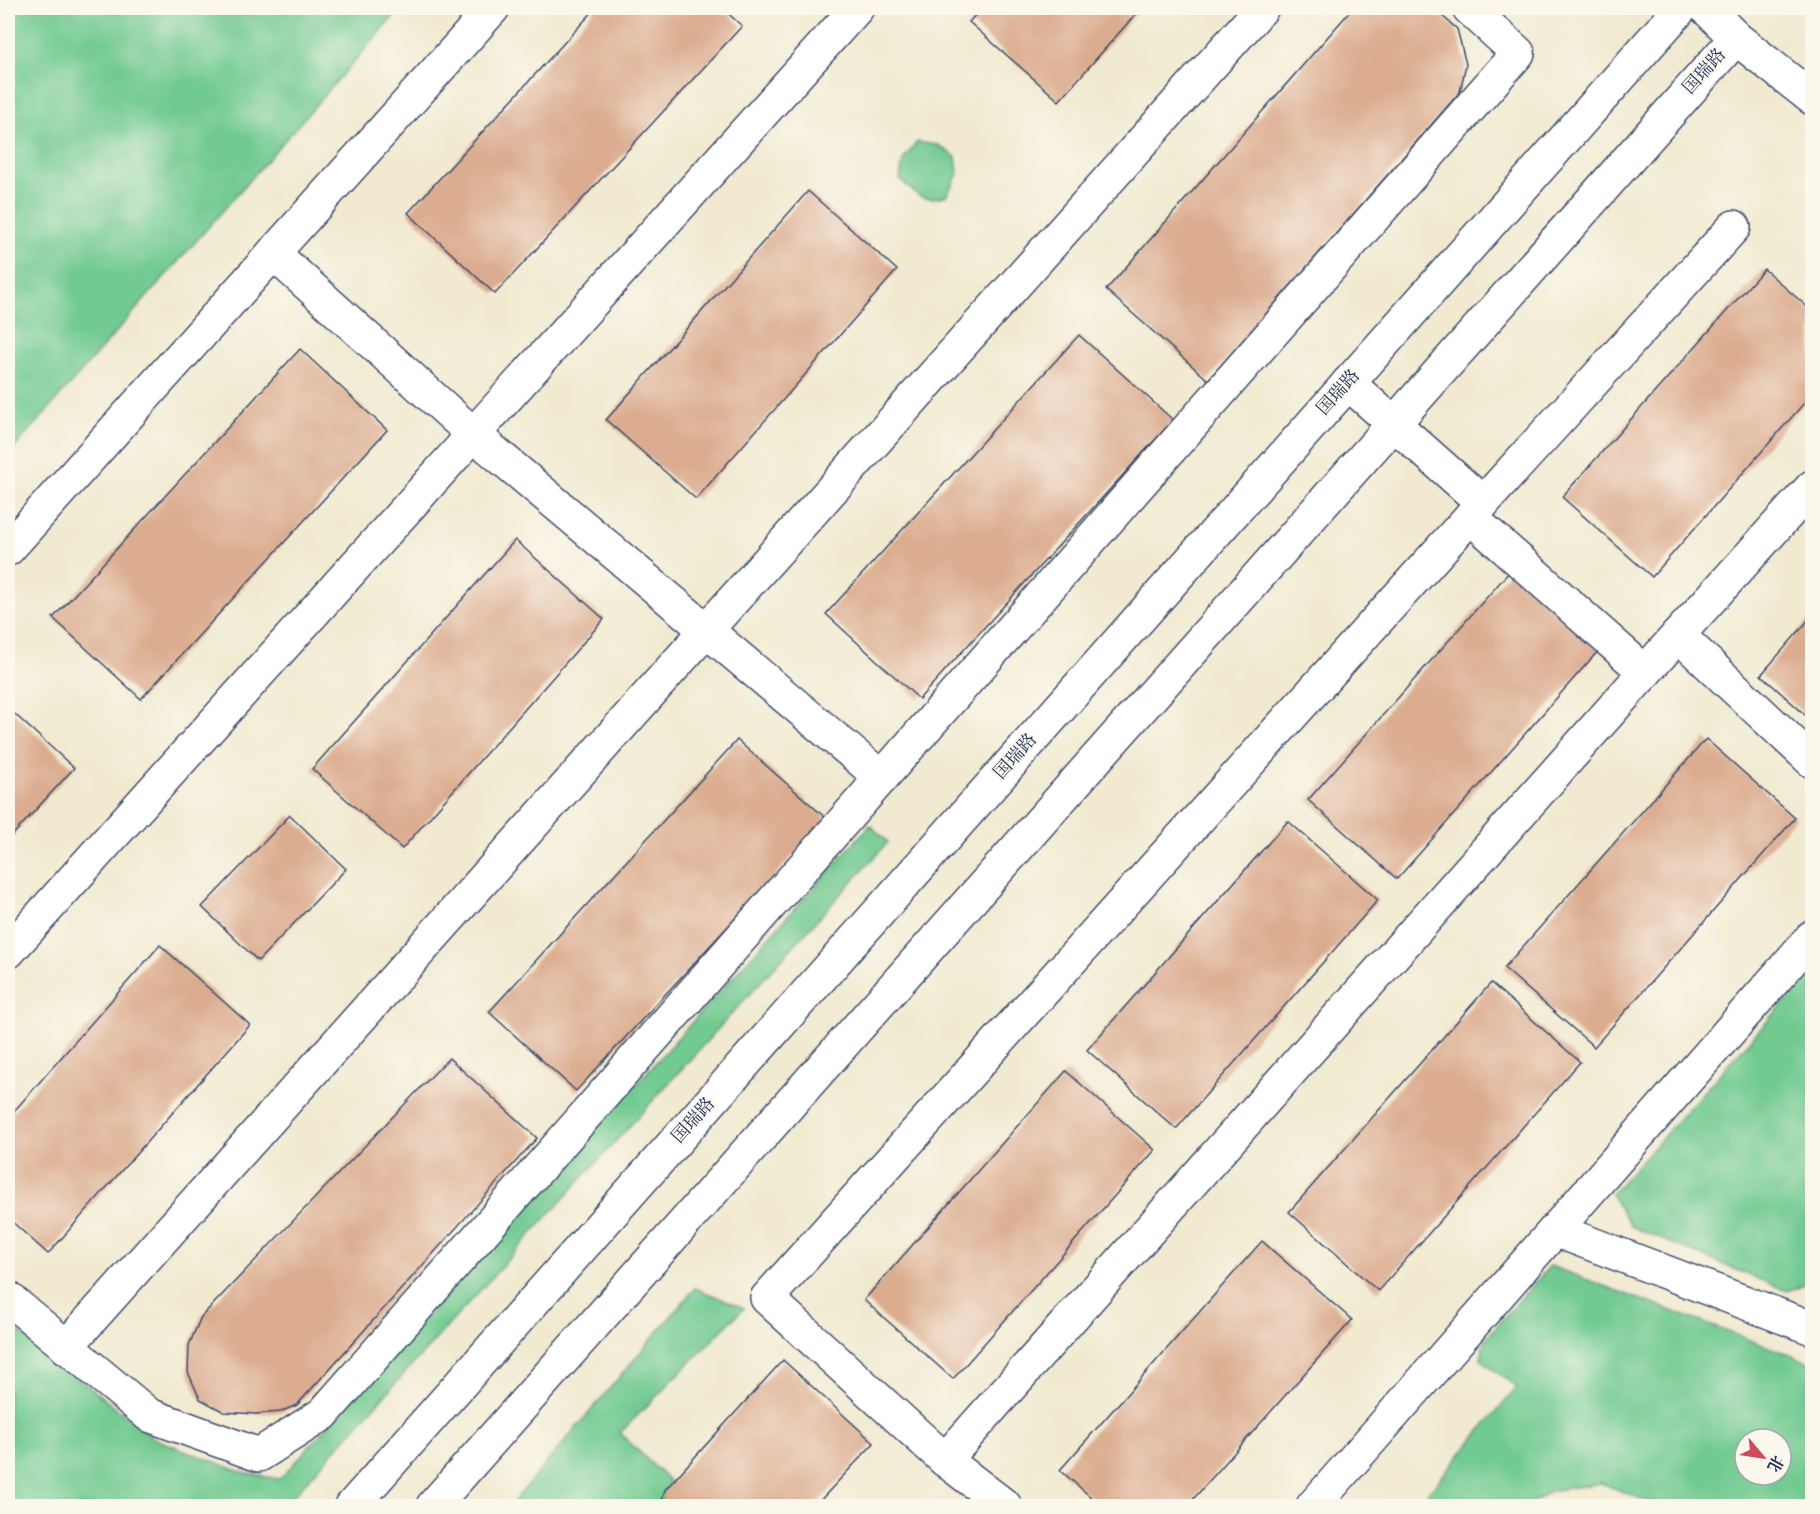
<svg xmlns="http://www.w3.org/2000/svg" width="1820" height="1514" viewBox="0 0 1820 1514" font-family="Vollkorn,'Noto Serif SC',serif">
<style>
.green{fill:#71ca90;stroke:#467c77;stroke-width:1.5;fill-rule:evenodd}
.building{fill:#dbac8f}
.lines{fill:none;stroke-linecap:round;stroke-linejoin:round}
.street-casing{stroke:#3b4b6f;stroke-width:36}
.secondary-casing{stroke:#3b4b6f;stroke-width:36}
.street{stroke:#fff;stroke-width:33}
.secondary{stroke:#fff;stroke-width:33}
.labels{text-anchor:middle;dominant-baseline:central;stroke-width:4.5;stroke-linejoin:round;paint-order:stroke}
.street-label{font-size:18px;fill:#1b2f5e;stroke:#fbf7ec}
</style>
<rect width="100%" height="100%" fill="#fbf7ec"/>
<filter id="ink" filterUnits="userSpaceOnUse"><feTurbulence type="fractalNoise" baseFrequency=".0167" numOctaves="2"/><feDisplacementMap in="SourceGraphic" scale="12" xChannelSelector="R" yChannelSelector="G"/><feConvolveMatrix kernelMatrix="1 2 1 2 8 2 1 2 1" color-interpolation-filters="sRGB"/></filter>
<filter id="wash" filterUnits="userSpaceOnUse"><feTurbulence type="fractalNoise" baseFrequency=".008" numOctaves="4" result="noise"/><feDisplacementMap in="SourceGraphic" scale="24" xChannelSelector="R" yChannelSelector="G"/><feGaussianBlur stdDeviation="1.35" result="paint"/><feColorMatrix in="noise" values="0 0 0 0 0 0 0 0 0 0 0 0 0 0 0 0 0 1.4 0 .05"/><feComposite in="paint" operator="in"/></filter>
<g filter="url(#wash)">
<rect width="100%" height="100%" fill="#f1ead0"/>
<g class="green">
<path d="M14,8h387l-393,447v-444z"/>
<path d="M917,142l21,3 18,12 2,17 -11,21c-25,8 -30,1 -47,-16l3,-19z"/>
<path d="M870,825l18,17 -604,664h-273l-3,-2v-181l147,116 89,34 36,6z"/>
<path d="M1812,972v309l-25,10 -155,-64 -21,-33z"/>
<path d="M1550,1266l262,97v143h-153l-58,-23 -51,8 -23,15h-110l100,-119 -36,-27 3,-20zM1745,1439h36v36h-36z"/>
<path d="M695,1288l49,20 -124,125 51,50 -13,23h-148z"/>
</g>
<g id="blocks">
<g class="building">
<path d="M596,8h126l20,18 -247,268 -87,-81z"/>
<path d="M982,8h159l-82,93 -90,-79z"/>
<path d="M1353,8h80l24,21 9,35 -6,28 -252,288 -102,-90z"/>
<path d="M808,191l89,79 -201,229 -90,-79z"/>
<path d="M1764,269l48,42v83l-160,183 -90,-80z"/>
<path d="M1079,335l94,85 -254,279 -93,-85z"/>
<path d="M300,349l87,81 -246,269 -88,-81z"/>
<path d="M515,540l89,79 -202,230 -90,-80z"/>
<path d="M1510,571l89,79 -202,229 -89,-79z"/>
<path d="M1812,616v105l-51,-46z"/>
<path d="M8,708l66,60 -66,72z"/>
<path d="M1706,739l89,79 -201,229 -90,-79z"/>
<path d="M737,740l90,79 -251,272 -87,-79z"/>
<path d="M290,815l56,54 -88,92 -56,-54z"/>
<path d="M1288,821l90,79 -202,229 -89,-79z"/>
<path d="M160,945l90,80 -202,229 -40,-36v-100z"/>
<path d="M1491,983l89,79 -202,229 -89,-79z"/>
<path d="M449,1058l88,80 -240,267 -17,7 -24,2 -32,-2 -24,-13 -12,-27 1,-27 12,-28z"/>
<path d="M1066,1071l89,79 -202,229 -89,-79z"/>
<path d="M1262,1241l90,79 -165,186h-86l-41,-36z"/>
<path d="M783,1360l91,83 -59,63h-155l5,-16z"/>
</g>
</g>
</g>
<g filter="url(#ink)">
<use href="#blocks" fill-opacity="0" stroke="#3b4b6f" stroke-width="1.5"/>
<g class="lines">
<defs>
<g id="street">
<path d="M273,253l200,181 409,344"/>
<path d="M1348,383l135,120"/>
<path d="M1812,487l-134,148 134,126"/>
<path d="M8,549l485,-541"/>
<path d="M1645,672l-175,-155 264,-290"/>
<path d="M8,952l849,-944"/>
<path d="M1555,1230l257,98"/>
<path d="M8,1298l141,117 110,40 64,-41 1195,-1361 -49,-45"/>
<path d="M66,1347l1196,-1339"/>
<path d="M945,1460l-178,-162 703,-781"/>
<path d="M1005,1506l-60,-46 733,-825"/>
<path d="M1313,1506l499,-569"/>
</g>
<g id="secondary">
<path d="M1706,8l30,30 76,60"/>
<path d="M352,1506l1329,-1498"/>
<path d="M433,1506l1303,-1468"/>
</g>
</defs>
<use href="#street" class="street-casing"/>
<use href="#secondary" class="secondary-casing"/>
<use href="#street" class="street"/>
<use href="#secondary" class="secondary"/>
</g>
</g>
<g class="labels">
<g class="street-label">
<text transform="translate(1705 72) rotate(-48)">国瑞路</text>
<text transform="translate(1339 393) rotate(-48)">国瑞路</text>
<text transform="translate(1016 757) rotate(-48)">国瑞路</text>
<text transform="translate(694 1121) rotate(-48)">国瑞路</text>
</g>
</g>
<rect width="1820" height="1514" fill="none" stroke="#fbf7ec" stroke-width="30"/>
<g transform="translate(1763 1457) rotate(119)"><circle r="28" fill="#fbf7ec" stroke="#a1a7b3" stroke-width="1.5"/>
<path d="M0-4.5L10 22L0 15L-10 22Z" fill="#d1495b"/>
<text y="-9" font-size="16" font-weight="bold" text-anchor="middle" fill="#1b2f5e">北</text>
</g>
</svg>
